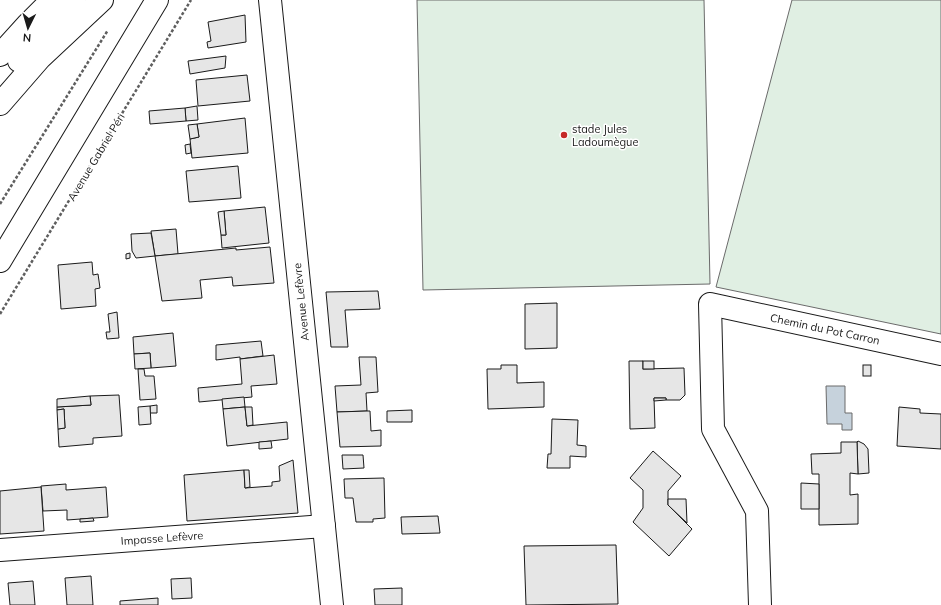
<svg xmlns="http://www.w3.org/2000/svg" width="941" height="605" viewBox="0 0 941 605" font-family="Mulish,sans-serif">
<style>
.green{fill:#e0efe3;stroke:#6a6a6a}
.water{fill:#c6d2dc;stroke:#6a6a6a}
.building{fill:#e6e6e6;stroke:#1a1a1a}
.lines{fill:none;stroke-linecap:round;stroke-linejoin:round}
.minor-casing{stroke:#1a1a1a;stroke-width:24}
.major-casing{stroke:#1a1a1a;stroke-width:24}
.path{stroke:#5f5f5f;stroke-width:2.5;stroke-dasharray:3 2;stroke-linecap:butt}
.minor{stroke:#fff;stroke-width:22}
.major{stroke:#fff;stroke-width:22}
.poi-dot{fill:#c62828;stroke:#fff;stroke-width:1.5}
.labels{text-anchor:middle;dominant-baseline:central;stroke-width:3;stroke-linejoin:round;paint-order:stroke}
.poi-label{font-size:11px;fill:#1a1a1a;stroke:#fff;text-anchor:start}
.street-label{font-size:11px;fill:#1a1a1a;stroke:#fff}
</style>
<rect width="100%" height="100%" fill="#fff"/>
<g class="green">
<path d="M417,0h287l6,284 -287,6z"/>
<path d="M792,0h149v334l-225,-47z"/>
</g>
<path class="water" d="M826,386h19v27h7v17h-10v-6h-15z"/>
<g class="building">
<path d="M245,15l1,27 -38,6 -1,-6 4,-1 -3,-19z"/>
<path d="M226,56l-1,12 -35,6 -2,-13z"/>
<path d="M247,75l3,26 -52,5 -2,-26z"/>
<path d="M197,106l1,14 -12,1 -1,-13z"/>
<path d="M185,108l1,13 -36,3 -1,-13z"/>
<path d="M245,118l3,35 -56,5 -2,-19 9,-2 -2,-13z"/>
<path d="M197,124l2,13 -9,2 -2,-14z"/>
<path d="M190,144l1,9 -5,1 -1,-9z"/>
<path d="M238,166l3,32 -52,4 -3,-31z"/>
<path d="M265,207l4,36 -47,5 -1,-13h5l-2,-24z"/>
<path d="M224,211l2,24h-5l-3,-23z"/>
<path d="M176,229l2,25 -23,2 -4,-25z"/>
<path d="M151,233l4,23 -19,2 -4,-7 -1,-17z"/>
<path d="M270,247l4,36 -41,3 -1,-9 -32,3 2,18 -40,3 -7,-45 81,-8v2z"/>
<path d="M130,253v5l-4,1v-5z"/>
<path d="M92,262l1,13 5,-1 2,14 -5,1 1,17 -35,3 -3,-44z"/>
<path d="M378,291l2,18 -35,1 3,37h-17l-5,-55z"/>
<path d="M557,303v45l-32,1v-45z"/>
<path d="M117,312l2,26 -12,1 -1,-7h4l-2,-18z"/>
<path d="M173,333l3,33 -25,2 -1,-15 -16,1 -1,-17z"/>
<path d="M261,341l2,15 -23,3v-2l-24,3v-15z"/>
<path d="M150,353l1,15 -16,1 -1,-15z"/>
<path d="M274,355l3,29 -26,2 1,11 -53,5 -1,-14 44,-4 -2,-25z"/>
<path d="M359,357h17l2,35 -12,1 1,18 -30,1 -2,-26 26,-1z"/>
<path d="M629,361h14v8l41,-1 1,27 -5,5h-14v-2h-12l1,30 -25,1z"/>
<rect x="643" y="361" width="11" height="8"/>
<path d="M501,365h16v18l27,-1v25l-56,2 -1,-40h14z"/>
<rect x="863" y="365" width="8" height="11"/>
<path d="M138,369h6l1,7h9l2,23 -16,1z"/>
<path d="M119,395l3,41 -29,2v6l-34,3 -1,-18 7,-1 -1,-19 -7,1v-3l34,-2 -1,-9z"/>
<path d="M90,396l1,9 -34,2v-8z"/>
<path d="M244,397l1,10 -22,2 -1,-10z"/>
<path d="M654,398h12v2l-12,1z"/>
<path d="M157,405v8h-7v-7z"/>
<path d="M150,406l1,18 -12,1 -1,-18z"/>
<path d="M245,407l2,19 40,-4 1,17 -61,7 -4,-37z"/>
<path d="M245,407h7l1,18 -6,1z"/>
<path d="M899,407l21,2v4l21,1v35l-44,-3z"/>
<path d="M64,409l1,19 -7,1 -1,-19z"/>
<path d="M412,410v12h-25v-11z"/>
<path d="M367,411h3l1,20 10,-1v16l-41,1 -3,-35z"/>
<path d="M552,419l26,1 -1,25 9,1v11l-16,-1v12h-23l1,-14h3z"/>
<path d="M271,441l1,7 -13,1v-7z"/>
<path d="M858,441l6,3 4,5 1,24 -11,1 -1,-32z"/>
<path d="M841,442h16l1,32 -8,-1v22l8,-1v30l-39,1v-51h-7l-1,-20 30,-1z"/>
<path d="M653,451l28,25 -13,15v14l24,24 -23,27 -36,-34 10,-14v-18l-13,-12z"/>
<path d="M342,455h21l1,13 -21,1z"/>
<path d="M293,460l5,53 -111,8 -3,-46 60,-5 1,18 27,-2v-4l8,-1 -1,-15z"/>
<path d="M244,470h5l1,17 -5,1z"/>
<path d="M384,478l1,40 -12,1v3h-17l-3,-24h-8l-1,-19z"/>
<path d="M801,483l18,1v25h-18z"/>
<path d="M66,484v6l40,-3 2,30 -41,3v-10l-24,1 -2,-25z"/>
<path d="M41,487l3,44 -44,3v-43z"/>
<path d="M668,499h18l1,24 -19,-18z"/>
<path d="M438,516l2,17 -38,1 -1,-17z"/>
<path d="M93,518l1,3 -14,1v-3z"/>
<path d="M616,545l2,59 -92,1 -2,-59z"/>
<path d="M91,576l2,29h-26l-2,-27z"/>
<path d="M191,578l1,20 -20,1 -1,-20z"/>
<path d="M33,581l2,24h-25l-2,-22z"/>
<path d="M402,588v17h-27l-1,-16z"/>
<path d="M158,598v7h-38v-4z"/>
</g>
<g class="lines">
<defs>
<g id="minor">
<path d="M270,0l62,605"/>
<path d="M0,55l27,-30 25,-25"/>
<path d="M19,61l40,-46 16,-15"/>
<path d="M0,104l40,-46 62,-58"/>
<path d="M0,550l324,-24"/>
<path d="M760,605l-3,-94 -44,-82 -3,-125 231,50"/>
</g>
<path id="major" d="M0,261l157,-261"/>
</defs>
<use href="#minor" class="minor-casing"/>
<use href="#major" class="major-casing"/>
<g class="path">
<path d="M0,204l108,-174"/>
<path d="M0,314l191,-314"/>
</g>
<use href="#minor" class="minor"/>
<use href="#major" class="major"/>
</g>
<circle class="poi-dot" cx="564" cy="135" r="4"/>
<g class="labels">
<g class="poi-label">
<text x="572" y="129">stade Jules<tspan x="572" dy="13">Ladoumègue</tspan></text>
</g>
<g class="street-label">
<text transform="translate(96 157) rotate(-59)">Avenue Gabriel Péri</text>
<text transform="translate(301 302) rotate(-96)">Avenue Lefèvre</text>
<text transform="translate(825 329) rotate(12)">Chemin du Pot Carron</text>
<text transform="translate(162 538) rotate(-4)">Impasse Lefèvre</text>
</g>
</g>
<g transform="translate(28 28) rotate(185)" stroke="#ffffff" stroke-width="3" paint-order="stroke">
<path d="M0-3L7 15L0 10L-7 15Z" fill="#1a1a1a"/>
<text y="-6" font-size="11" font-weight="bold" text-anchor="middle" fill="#1a1a1a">N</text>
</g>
</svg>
